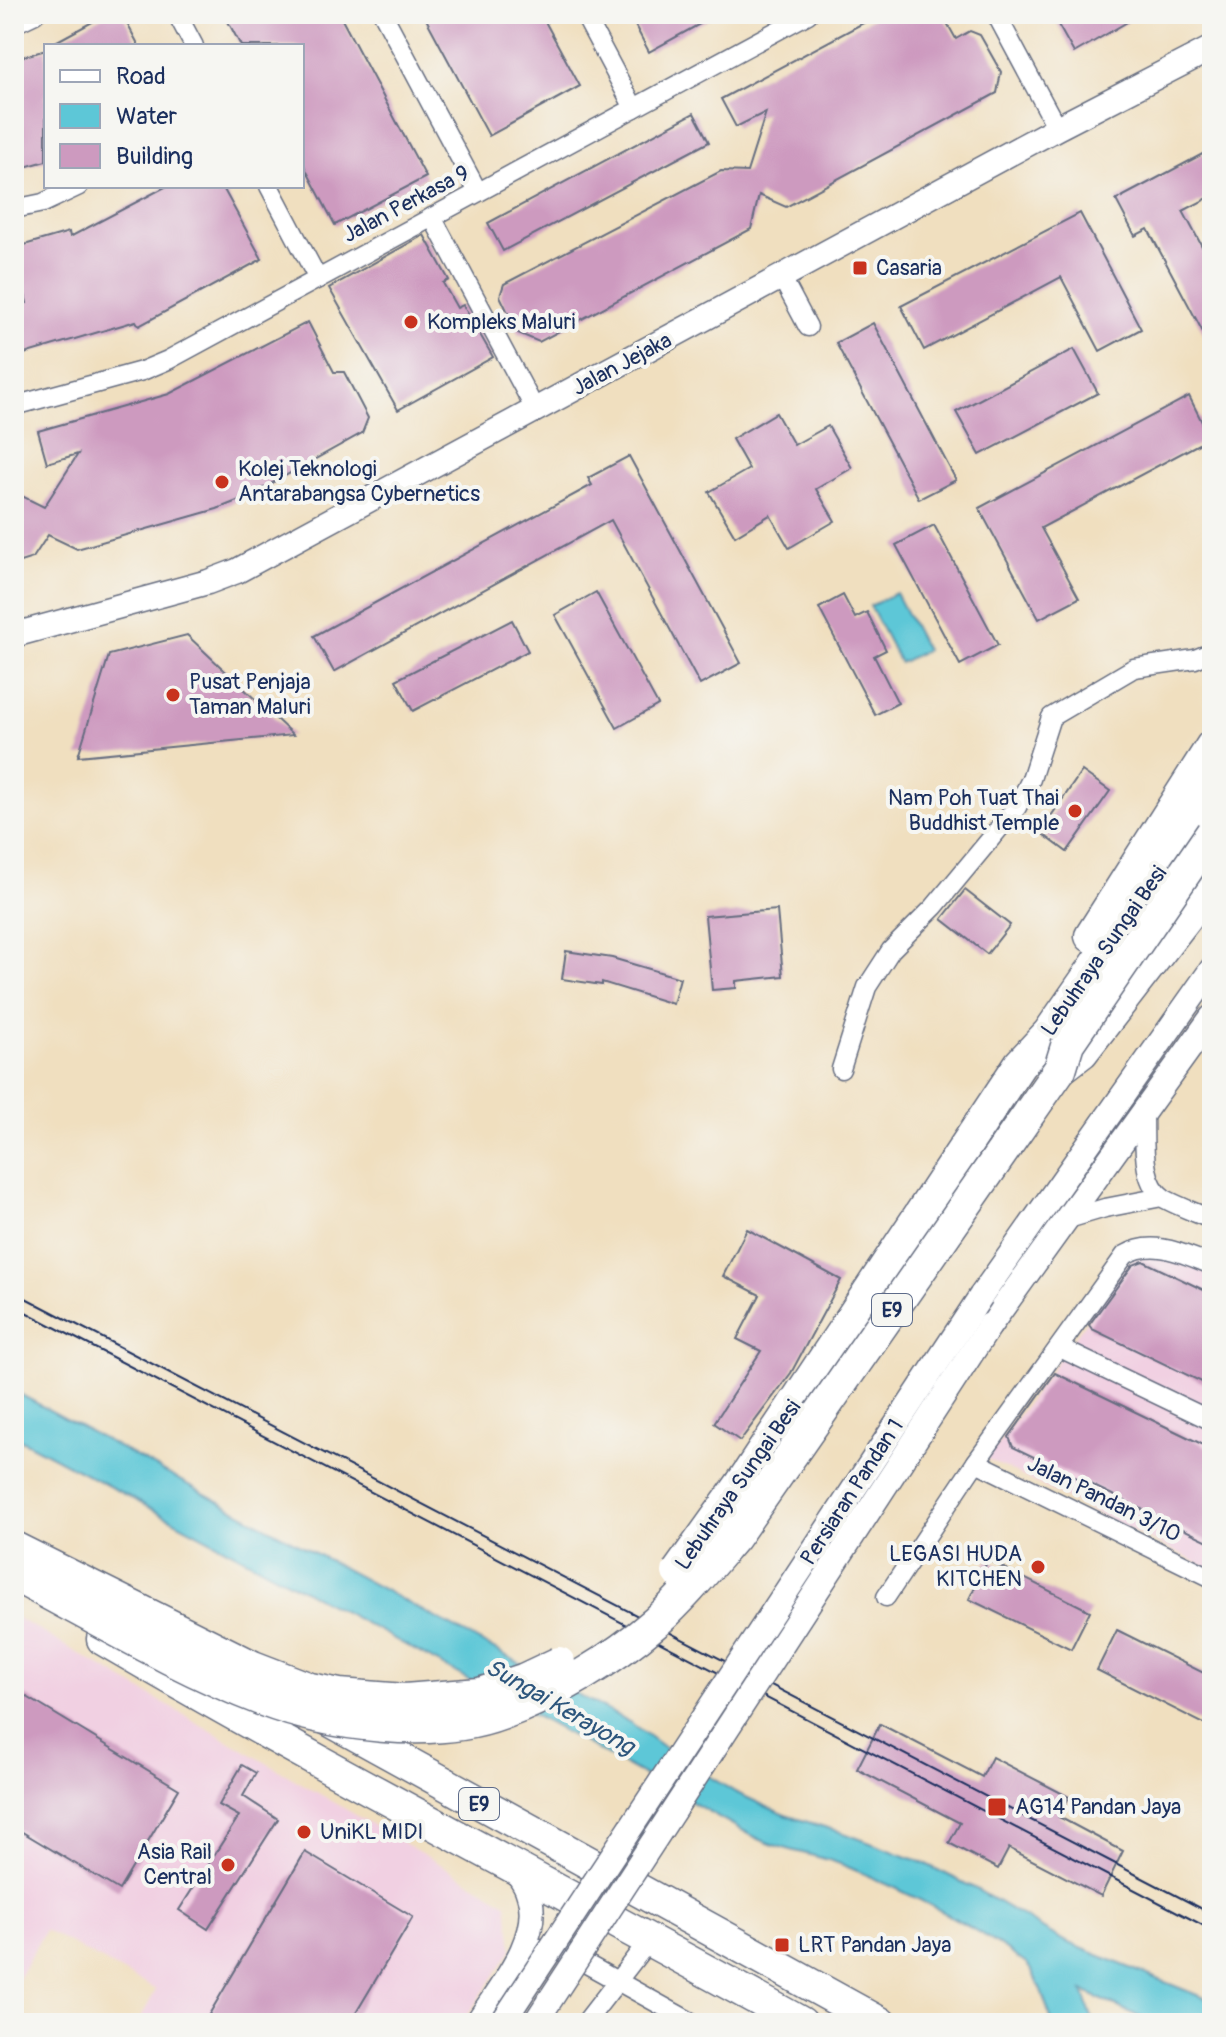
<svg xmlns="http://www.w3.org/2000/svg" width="1226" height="2037" viewBox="0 0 1226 2037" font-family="Pangolin,sans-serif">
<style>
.built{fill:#f1d0e2}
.water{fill:#5dc7d7;stroke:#3c7b9a;stroke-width:2}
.building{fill:#cd9abf}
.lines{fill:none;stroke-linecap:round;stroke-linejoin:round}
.street-casing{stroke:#666d80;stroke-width:21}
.secondary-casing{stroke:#666d80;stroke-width:27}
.highway-casing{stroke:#666d80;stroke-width:35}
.street{stroke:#fff;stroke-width:18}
.secondary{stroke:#fff;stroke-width:24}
.highway{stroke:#fff;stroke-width:32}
.tram{stroke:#1b2f5e;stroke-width:2}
.secondary-bridge-casing{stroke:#666d80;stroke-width:27;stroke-linecap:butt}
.highway-bridge-casing{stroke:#666d80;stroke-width:35;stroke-linecap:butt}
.secondary-bridge{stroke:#fff;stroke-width:24}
.highway-bridge{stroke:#fff;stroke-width:32}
.poi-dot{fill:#c8321e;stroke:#f6f6f2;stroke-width:3}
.labels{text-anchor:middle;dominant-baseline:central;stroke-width:8;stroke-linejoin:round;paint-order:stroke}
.shield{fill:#f6f6f2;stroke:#5d6b8a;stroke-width:2}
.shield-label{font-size:20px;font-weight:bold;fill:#1b2f5e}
.street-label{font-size:22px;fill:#1b2f5e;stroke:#f6f6f2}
.poi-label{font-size:22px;fill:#1b2f5e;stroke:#f6f6f2;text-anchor:start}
.water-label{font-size:24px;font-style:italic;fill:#2c557c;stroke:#f6f6f2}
</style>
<rect width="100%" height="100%" fill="#f6f6f2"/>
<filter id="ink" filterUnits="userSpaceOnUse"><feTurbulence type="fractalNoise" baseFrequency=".0125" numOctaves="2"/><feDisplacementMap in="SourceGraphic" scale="16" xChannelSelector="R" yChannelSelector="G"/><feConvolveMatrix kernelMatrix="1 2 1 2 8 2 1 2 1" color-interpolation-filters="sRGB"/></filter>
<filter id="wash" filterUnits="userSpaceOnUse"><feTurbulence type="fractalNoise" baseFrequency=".006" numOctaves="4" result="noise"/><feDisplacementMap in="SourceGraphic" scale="32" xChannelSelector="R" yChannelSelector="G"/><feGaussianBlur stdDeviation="1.8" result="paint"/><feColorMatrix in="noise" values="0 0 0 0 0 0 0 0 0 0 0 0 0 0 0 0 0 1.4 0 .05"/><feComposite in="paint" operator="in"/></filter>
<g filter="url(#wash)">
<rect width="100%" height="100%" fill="#f0dfbf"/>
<g class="built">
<path d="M1154,1254l58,19v297l-225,-111 144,-200z"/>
<path d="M14,1616l493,287 5,47 -50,73h-324l18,-33 -111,-60 -31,56z"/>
</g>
<g class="water">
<path d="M896,593l30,57 -26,13 -30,-57z"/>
<path d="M14,1391l617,332 49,36 55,33 50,23 59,18 82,31 48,24 92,54 146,59v22h-59l-70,-32 11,32h-41c-6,-14 -17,-52 -28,-60 -55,-40 -119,-72 -182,-98 -30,-12 -63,-14 -92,-30 -244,-136 -490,-269 -737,-399z"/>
</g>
<g id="blocks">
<g class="building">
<path d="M107,14h15l17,32h-91z"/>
<path d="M224,14h115l87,163 -91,48 -33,-63v-116h-61z"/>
<path d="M435,14h106l39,72 -91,50 -63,-117z"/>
<path d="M629,14h89l-69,38z"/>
<path d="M880,14h62l14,25 14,-8 10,4 21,37 -4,21 -211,114 -27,-12 -8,34 -212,113 -21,-9 -18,-37 4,-12 217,-113 26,1 19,-60 -30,15 -15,-28z"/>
<path d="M1052,14h89l-67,39z"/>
<path d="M46,50v111l-32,9v-111z"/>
<path d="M694,113l15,29 -206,109 -15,-28z"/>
<path d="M1212,149v47l-29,15 29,54v84l-64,-120 -13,7 -19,-36z"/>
<path d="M167,186h55l40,73 -123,67 -3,-5 -122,36v-50l13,-4 -13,-55 55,-16 1,5z"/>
<path d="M1080,213l61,116 -41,22 -39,-74 -137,73 -23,-44z"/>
<path d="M424,235l25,45 -6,3 14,25 6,-3 30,52 -95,53 -69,-122z"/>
<path d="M308,322l26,50h10l24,46 -6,15 -115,64 -30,12 -140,40 -29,-14 -15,23 -19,6v-72l30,15 34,-53 -31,9 -9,-32 131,-37z"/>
<path d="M873,323l83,157 -37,19 -83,-156z"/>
<path d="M1074,349l24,44 -118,62 -24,-43z"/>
<path d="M1189,396l21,42 -169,90 38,70 -40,21 -60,-111z"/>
<path d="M776,413l18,32 34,-19 24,42 -36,21 19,32 -46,27 -19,-33 -35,21 -26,-44 40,-23 -17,-30z"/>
<path d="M629,456l112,207 -41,22 -89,-165 -277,152 -20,-36 278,-151 -4,-7z"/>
<path d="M934,525l64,120 -38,20 -64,-120z"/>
<path d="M596,592l62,113 -41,23 -62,-113z"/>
<path d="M843,595l12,23 12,-6 19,38 -12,6 24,47 -23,12 -56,-107z"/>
<path d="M512,620l16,31 -115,60 -17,-31z"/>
<path d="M187,635l106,100 -215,21 31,-101z"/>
<path d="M1082,771l28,20 -43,61 -27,-20z"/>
<path d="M965,890l45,35 -23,29 -45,-35z"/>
<path d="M777,910l6,66 -47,5v7l-24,2 -7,-74z"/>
<path d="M566,951l46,7 68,20 -7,26 -71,-22v3l-40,-6z"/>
<path d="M747,1229l94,51 -50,93 -51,68 -26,-18 47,-72 -24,-12 23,-44 -37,-19z"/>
<path d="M1143,1261l69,33v93l-120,-58 -3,-4 44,-60z"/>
<path d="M1055,1373l157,76v94l-199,-96 -4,-10z"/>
<path d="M988,1560l102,51 -19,38 -102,-50z"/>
<path d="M1117,1630l95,47v51l-115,-58z"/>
<path d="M14,1689l165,100 -60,101 -105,-63z"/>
<path d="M880,1724l102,53 10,-20 77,40 -10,20 64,34 -22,45 -92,-48 -11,21 -49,-26 11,-20 -103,-54z"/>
<path d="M242,1765l14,8 -13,23 35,23 -70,110 -29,-19 60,-94 -20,-11z"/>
<path d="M305,1852l108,65 -63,106h-146z"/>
</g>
</g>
</g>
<g filter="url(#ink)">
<use href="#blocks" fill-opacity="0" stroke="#666d80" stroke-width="2"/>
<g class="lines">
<defs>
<g id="street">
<path d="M177,14l17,32"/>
<path d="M383,14l95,178"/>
<path d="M584,14l50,94"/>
<path d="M996,14l61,114"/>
<path d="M14,24l21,-10"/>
<path d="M269,186l49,93"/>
<path d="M14,209l29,-6 36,-17"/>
<path d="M432,217l104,194"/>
<path d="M782,278l26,49"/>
<path d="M14,406l128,-35 26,-11 640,-346"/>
<path d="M841,1069l26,-82 24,-37 43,-43 83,-100 14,-28 20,-62 83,-49 61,-9 17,-7"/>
<path d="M1144,1115c1,25 -4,68 21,84 15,8 32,14 47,21"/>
<path d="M1068,1219l37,-11 57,-11"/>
<path d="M1060,1348l152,73"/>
<path d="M976,1462l236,116"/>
<path d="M886,1597l90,-135 149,-207c29,-17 58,-1 87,10"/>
<path d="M521,1954l18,-6 26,4 128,71"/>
<path d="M585,2023l65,-84"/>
</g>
<g id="secondary">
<path d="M14,635l194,-53 29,-11 820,-443 155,-80"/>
<path d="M981,1296l231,-327"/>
<path d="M990,1325l222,-308"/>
<path d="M477,2023c22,-34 68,-88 51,-131 -2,-8 -8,-15 -12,-22"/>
</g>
<g id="highway">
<path d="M1091,936l121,-190"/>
<path d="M1060,1069l22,-17 130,-168"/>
<path d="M742,1483l278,-419 29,-31 107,-154 56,-87"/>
<path d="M103,1639c229,134 465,255 698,384"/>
<path d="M326,1718l554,305"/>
</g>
</defs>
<use href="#street" class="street-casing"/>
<use href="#secondary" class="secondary-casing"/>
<use href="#highway" class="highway-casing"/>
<use href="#street" class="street"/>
<use href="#secondary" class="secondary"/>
<use href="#highway" class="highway"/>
<g class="tram">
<path d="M14,1292l1198,622"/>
<path d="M14,1306l1198,624"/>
</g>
<defs>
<g id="secondary-bridge">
<path d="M502,2023l479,-727"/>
<path d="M535,2023l455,-698"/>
</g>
<g id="highway-bridge">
<path d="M14,1548l239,119 57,22 29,6 66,5 75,-6 43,-14 36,-17"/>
<path d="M678,1572l64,-89"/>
<path d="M14,1575c82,43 163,92 249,125 65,25 172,39 238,14 55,-20 111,-54 155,-92 29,-26 53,-56 78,-85l326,-468 8,-26 144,-210"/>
</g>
</defs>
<use href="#secondary-bridge" class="secondary-bridge-casing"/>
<use href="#highway-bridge" class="highway-bridge-casing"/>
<use href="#secondary-bridge" class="secondary-bridge"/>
<use href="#highway-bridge" class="highway-bridge"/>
</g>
</g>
<g class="poi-dot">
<rect x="852" y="260" width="16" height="16" rx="4"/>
<circle cx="411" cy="322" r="8"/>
<circle cx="222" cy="482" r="8"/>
<circle cx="173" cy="695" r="8"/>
<circle cx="1075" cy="811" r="8"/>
<circle cx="1038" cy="1567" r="8"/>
<rect x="987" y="1797" width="20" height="20" rx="4"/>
<circle cx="304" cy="1832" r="8"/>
<circle cx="228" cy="1865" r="8"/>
<rect x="774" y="1937" width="16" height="16" rx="4"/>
</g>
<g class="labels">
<g class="shield">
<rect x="872" y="1294" width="40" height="32" rx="6"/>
<rect x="459" y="1788" width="40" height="32" rx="6"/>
</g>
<g class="shield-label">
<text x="892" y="1310">E9</text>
<text x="479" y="1804">E9</text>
</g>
<g class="street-label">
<text transform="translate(406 204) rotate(-28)">Jalan Perkasa 9</text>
<text transform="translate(622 364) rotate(-28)">Jalan Jejaka</text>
<text transform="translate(1104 951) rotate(-55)">Lebuhraya Sungai Besi</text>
<text transform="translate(738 1485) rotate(-55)">Lebuhraya Sungai Besi</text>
<text transform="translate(852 1492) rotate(-57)">Persiaran Pandan 1</text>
<text transform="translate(1104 1499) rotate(26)">Jalan Pandan 3/10</text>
</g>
<g class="poi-label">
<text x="876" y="268">Casaria</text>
<text x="427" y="322">Kompleks Maluri</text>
<text x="238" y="469">Kolej Teknologi<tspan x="238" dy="25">Antarabangsa Cybernetics</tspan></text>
<text x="189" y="682">Pusat Penjaja<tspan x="189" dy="25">Taman Maluri</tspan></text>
<text x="1059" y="798" text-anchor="end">Nam Poh Tuat Thai<tspan x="1059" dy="25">Buddhist Temple</tspan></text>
<text x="1022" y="1554" text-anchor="end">LEGASI HUDA<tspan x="1022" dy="25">KITCHEN</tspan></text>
<text x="1015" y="1807">AG14 Pandan Jaya</text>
<text x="320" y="1832">UniKL MIDI</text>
<text x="212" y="1852" text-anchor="end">Asia Rail<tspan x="212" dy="25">Central</tspan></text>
<text x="798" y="1945">LRT Pandan Jaya</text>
</g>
<g class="water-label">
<text transform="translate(560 1707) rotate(30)">Sungai Kerayong</text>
</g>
</g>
<rect width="1226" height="2037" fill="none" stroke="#f6f6f2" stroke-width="48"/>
<rect x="44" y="44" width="260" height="144" fill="#f6f6f2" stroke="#9ea6b7" stroke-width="2"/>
<rect x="60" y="70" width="40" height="12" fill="#ffffff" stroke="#9ea6b7" stroke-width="2"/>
<text x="116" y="84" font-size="24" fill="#1b2f5e">Road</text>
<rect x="60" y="104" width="40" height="24" fill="#5dc7d7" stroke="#9ea6b7" stroke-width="2"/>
<text x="116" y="124" font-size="24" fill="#1b2f5e">Water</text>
<rect x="60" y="144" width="40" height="24" fill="#cd9abf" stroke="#9ea6b7" stroke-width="2"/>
<text x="116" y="164" font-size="24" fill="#1b2f5e">Building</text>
</svg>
